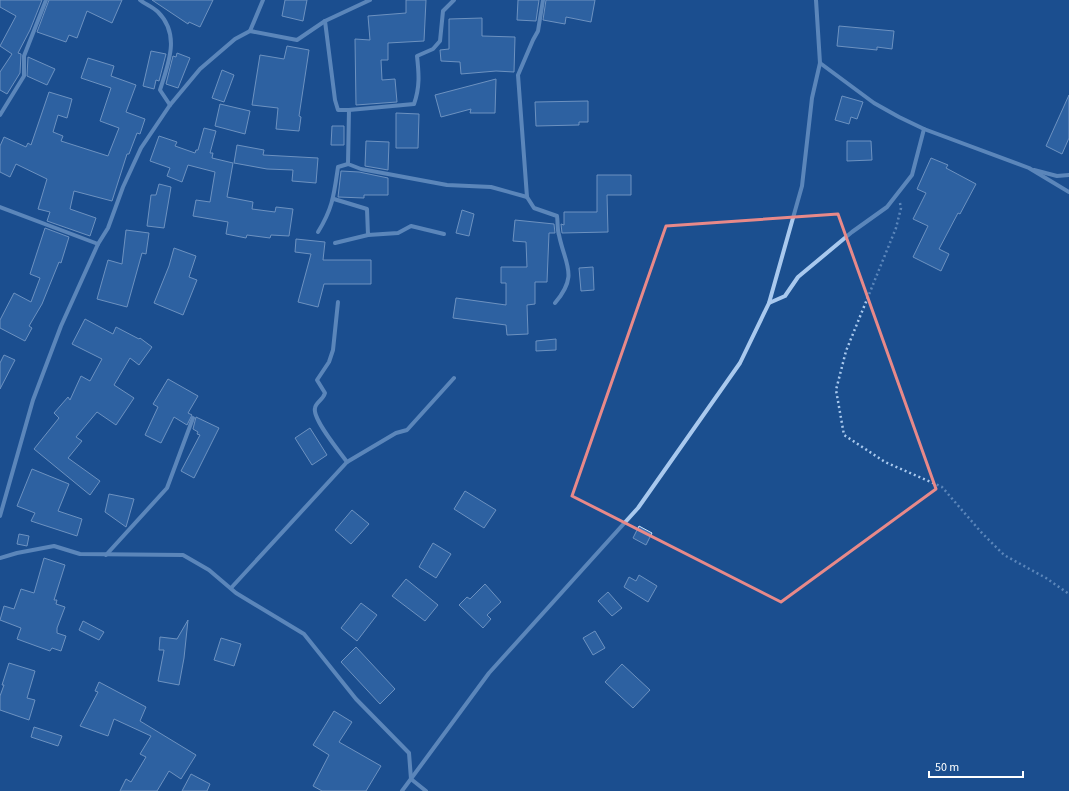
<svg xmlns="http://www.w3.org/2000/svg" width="1069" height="791" viewBox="0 0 1069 791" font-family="'Source Sans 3',sans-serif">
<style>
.building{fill:#4478b7;stroke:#cfe3fa}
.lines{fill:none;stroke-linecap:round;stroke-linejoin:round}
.path{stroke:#a9c9ee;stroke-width:2.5;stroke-dasharray:2 3;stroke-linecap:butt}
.street{stroke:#a9c9ee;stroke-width:4}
.marked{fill:none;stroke:#e88989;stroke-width:3;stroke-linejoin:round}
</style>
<rect width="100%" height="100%" fill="#1b4f8f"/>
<g class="building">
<path d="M0,0h42l-12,30 -12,23 3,1 -1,19 -13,21 -7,-4v-18l12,-18 -12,-8 16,-30 -16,-9z"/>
<path d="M49,0h73l-10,23 -25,-12 -10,27 -8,-3 -3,7 -29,-10z"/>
<path d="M152,0h61l-13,27 -11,-5 -1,2z"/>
<path d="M285,0h22l-4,21 -21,-5z"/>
<path d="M406,0h20l-2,41 -36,2v17h-7l1,20 13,-1 2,23 -41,3 -1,-66 15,1 -2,-24 38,-3z"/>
<path d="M518,0h21l-3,21 -19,-1z"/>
<path d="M546,0h49l-4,22 -25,-5 -1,7 -22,-4z"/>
<path d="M482,18v18l33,1 -1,35 -18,-1 -35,3 -1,-12 -19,-1 -1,-11 9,-1v-30z"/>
<path d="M839,26l55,5 -2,18 -15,-2v3l-40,-4z"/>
<path d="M287,46l22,4 -10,66 2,1 -2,14 -23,-2 2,-21 -26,-3 8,-50 24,4z"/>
<path d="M151,51l15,3 -7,27 -3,-1 -2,9 -11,-3z"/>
<path d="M177,53l13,5 -12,30 -12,-4 7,-28 3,1z"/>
<path d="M28,57l27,12 -8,16 -20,-9z"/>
<path d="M88,58l26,8 -3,10 25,9 -10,27 19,7 -5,15 -3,-1 -8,21h-2l-15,47 -38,-10 -4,18 26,9 -6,18 -43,-15 3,-9 -12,-3 9,-30 -31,-15 -6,13 -10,-5v-26l4,-9 22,10 2,-4 3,2 18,-53 23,7 -5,19 -9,-3 -5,17 10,4 -2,5 47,15 11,-28 -19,-7 11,-33 -30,-10z"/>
<path d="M222,70l12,5 -10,27 -12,-4z"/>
<path d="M496,79l-1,34h-25l1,-4 -30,8 -6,-22z"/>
<path d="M1069,95v43l-7,16 -16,-8z"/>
<path d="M842,96l21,6 -6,17 -6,-2 -2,7 -14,-4z"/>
<path d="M588,101v21h-9v3l-43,1 -1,-24z"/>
<path d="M220,104l30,7 -5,23 -30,-8z"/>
<path d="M396,113l23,1 -1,34h-22z"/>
<path d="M332,126h12v19h-13z"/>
<path d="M204,128l12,3 -6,22h3l-1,5 21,5 -6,34 26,5 -1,7 23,3 1,-5 17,2 -4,27 -18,-1 -1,3 -23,-3 -1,3 -20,-4 2,-12 -35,-6 3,-16 14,2 5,-30 -27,-7 -6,17 -15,-6 3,-8 -20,-7 9,-25 18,6 -2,4 20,7 1,-3h2z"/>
<path d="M366,141l23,1 -1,28 -23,-4z"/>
<path d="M847,141h24l1,19 -25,1z"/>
<path d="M237,145l27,5 -1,5 55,3 -2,25 -24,-2 1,-11 -26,-1 -33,-6z"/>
<path d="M931,158l17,7 -2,3 30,16 -16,30 -2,-1 -19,36 10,5 -8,17 -28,-14 15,-31 -15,-7 13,-26 -9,-4z"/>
<path d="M341,171l18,1 29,6v17h-24v3l-26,-1z"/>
<path d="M597,175h34v20h-24l1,37 -46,1 -1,-9 3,1v-13h33z"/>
<path d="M159,184l12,3 -7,41 -17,-2 4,-31h5z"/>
<path d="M462,210l12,4 -5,22 -13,-3z"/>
<path d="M515,220l39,4 1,9h-6l-2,49h-12v22l-8,1 1,29 -21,1 -1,-10 -53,-7 3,-20 50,7v-22h-5v-16h26l-1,-25 -13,-1z"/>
<path d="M45,228l24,9 -8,26 -2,-1 -17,42 -13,22 3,2 -7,13 -25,-13v-8l14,-27 17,9 9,-24 -10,-4z"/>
<path d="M126,230l23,3 -3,21 -4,-1 -15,54 -30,-8 11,-39 14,4z"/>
<path d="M296,239l29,3 -2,18h48v24h-47l-6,23 -20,-5 13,-48 -16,-2z"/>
<path d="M174,248l22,8 -7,21 8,3 -14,35 -29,-12 15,-37z"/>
<path d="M593,267l1,23 -13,1 -2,-23z"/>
<path d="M85,319l28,15 3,-7 23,12 1,-1 12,9 -13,18 -9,-7 -16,27 20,13 -18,27 -19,-13 -21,25 6,4 -14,17 32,23 -10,14 -56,-46 25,-31 -5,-5 14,-16 2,3 11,-24 9,5 12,-22 -30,-15z"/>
<path d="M556,339v11l-20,1v-10z"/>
<path d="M4,355l11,5 -15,29v-26z"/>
<path d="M168,379l30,17 -10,17 4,2 -5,10 -13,-8 -13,26 -16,-8 13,-28 -5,-3z"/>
<path d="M196,417l23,11 -25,50 -13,-7 19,-36 -3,-1 1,-2 -5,-3z"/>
<path d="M310,428l17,27 -15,10 -17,-27z"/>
<path d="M32,469l37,15 -11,27 24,8 -5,17 -46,-15 4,-8 -18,-7z"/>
<path d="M465,491l31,19 -12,18 -30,-19z"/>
<path d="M109,494l25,5 -8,28 -21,-15z"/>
<path d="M352,510l17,14 -18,20 -16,-14z"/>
<path d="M639,526l13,7 -6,12 -13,-7z"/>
<path d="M19,534l10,2 -2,10 -10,-2z"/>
<path d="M433,543l18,11 -15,24 -17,-11z"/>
<path d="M44,558l21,7 -11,35h3l-1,4 9,3 -8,21v5l9,3 -5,15 -9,-3 -2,3 -33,-12 4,-11 -21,-8 4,-14 10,3 7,-20 13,4z"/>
<path d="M639,575l18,11 -9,16 -24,-15 5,-10 7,4z"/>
<path d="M406,579l32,26 -13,16 -33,-25z"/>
<path d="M485,584l16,18 -14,13 4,4 -8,9 -24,-23 8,-8 3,2z"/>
<path d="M608,592l14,16 -10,8 -14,-15z"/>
<path d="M361,603l16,12 -20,26 -16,-13z"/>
<path d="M188,620l-4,38 -5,27 -21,-4 6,-31h-5l1,-13 17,2z"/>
<path d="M83,621l21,11 -5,8 -20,-10z"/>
<path d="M595,631l10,17 -12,7 -10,-17z"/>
<path d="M221,638l20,6 -7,22 -20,-6z"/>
<path d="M356,647l39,42 -15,15 -39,-42z"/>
<path d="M9,663l26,8 -8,27 8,2 -6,20 -29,-10v-14l4,-11h-2z"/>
<path d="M622,664l28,26 -17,18 -28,-26z"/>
<path d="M99,682l47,25 -6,14 56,34 -15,24 -12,-8 -12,20h-37l6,-12 5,3 15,-25 -6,-3 11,-18 -37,-17 -6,17 -28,-10 18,-34 -3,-1z"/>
<path d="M334,711l18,11 -13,20 42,24 -15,25h-44l-9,-5 16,-31 -16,-10z"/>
<path d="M34,727l28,9 -4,10 -27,-9z"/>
<path d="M191,774l19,10 -3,7h-25z"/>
</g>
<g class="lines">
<path class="path" d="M900,203l1,5 -5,20 -50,123 -10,39 8,45 41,27 57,25 39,45 23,23 42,23 23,16"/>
<g class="street">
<path d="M140,0c5,4 13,7 18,12 23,23 10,52 2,78l10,15"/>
<path d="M543,0l-5,31 -5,9 -15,35 9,122 7,11 23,8c1,6 0,13 2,19 6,30 20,40 -4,68"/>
<path d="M325,21l10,79 3,10h11l-1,54 13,5 86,16 44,2 36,10"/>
<path d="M250,31l13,-31"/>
<path d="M820,63l54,40 25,14 25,12 105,39 40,24"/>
<path d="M349,110l65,-6c6,-17 5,-30 3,-48l16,-7 7,-8 3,-30 11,-11"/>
<path d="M0,115l24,-39v-20l22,-56"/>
<path d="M1034,170l23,6 12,-1"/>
<path d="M334,199l33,10 1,26 30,-2 13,-7 33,8"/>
<path d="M0,207l98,37"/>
<path d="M318,232c15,-24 16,-38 20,-65l10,-3"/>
<path d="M335,243l33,-8"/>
<path d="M338,302l-5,48 -4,12 -12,18 8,13c-2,7 -9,9 -10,15 -3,11 25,44 32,54"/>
<path d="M769,303l16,-7 13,-19 54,-45 35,-25 25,-32 12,-46"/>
<path d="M0,516l33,-116 28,-74 37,-82 10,-16 15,-41 18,-39 29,-43 30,-36 35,-30 15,-8 47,9 28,-19 45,-21"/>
<path d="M106,555l61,-67 26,-70"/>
<path d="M0,558l17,-5 37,-7 26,8 103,1 26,15 27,23 68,41 52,65 53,54 2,26 15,12"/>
<path d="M231,588l116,-126 49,-29 11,-3 47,-52"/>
<path d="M402,791l87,-118 149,-165 102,-145 29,-60 33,-117 10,-88 8,-35 -4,-63"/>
</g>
</g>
<path d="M0 0H1069V791H0ZM838,214l98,275 -155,113 -209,-106 94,-270z" fill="#1b4f8f" fill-opacity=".55" fill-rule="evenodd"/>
<path class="marked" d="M838,214l98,275 -155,113 -209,-106 94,-270z"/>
<path d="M929 771v6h94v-6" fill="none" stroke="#ffffff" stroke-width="2"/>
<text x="935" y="771" font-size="12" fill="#ffffff" stroke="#1b4f8f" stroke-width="3" paint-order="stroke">50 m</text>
</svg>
